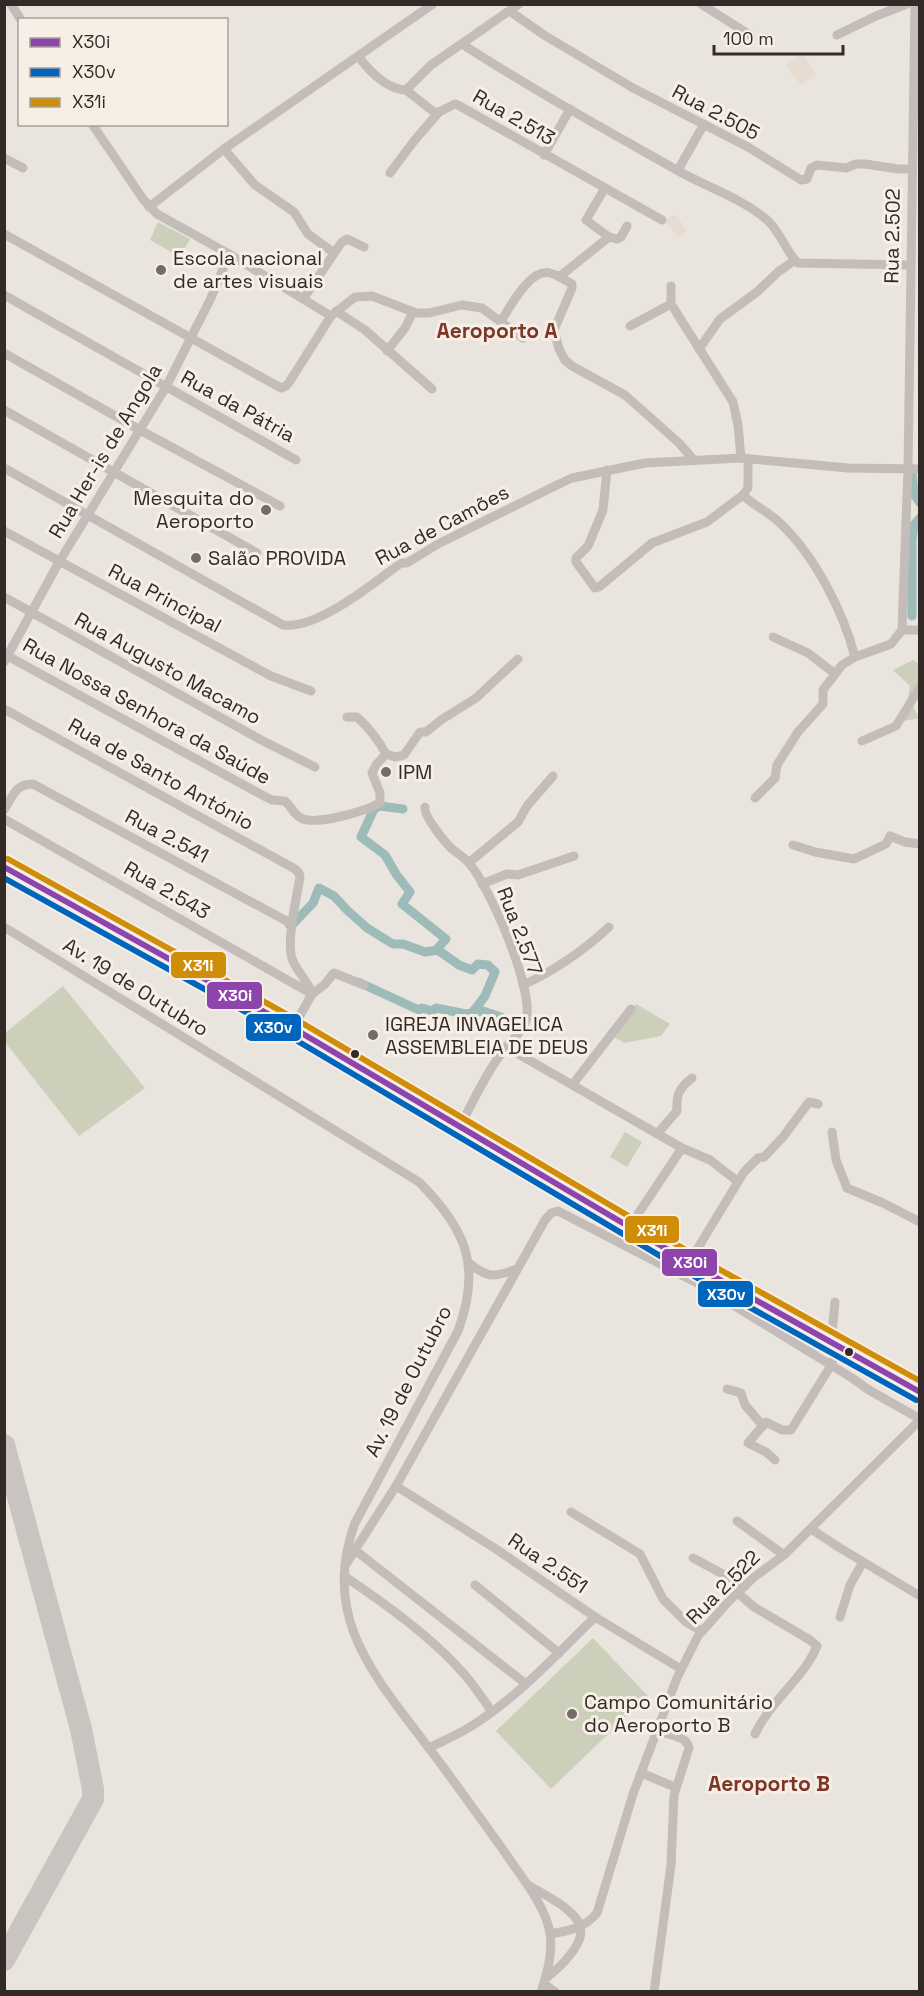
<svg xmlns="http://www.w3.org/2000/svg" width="924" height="1996" viewBox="0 0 924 1996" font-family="'Space Grotesk',sans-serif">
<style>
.green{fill:#cccfba}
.plaza{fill:#e8dbcf}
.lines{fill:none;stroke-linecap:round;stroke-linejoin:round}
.canal{stroke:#9cbbb9;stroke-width:9}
.taxiway{stroke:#cac4c0;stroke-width:22}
.minor{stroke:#c3bcb8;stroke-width:9}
.bus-1-casing{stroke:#f7eee6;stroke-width:10}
.bus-2-casing{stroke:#f7eee6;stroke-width:10}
.bus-3-casing{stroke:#f7eee6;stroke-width:10}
.bus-1{stroke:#8e44ad;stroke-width:6}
.bus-2{stroke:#0065bd;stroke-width:6}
.bus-3{stroke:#d08d08;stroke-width:6}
.poi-dot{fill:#736b67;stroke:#f7eee6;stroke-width:2}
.bus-dot{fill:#332a27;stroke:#f7eee6;stroke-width:2}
.labels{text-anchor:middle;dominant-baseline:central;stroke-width:6;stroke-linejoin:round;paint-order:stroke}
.street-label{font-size:20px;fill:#332a27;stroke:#f7eee6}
.poi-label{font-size:20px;fill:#332a27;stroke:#f7eee6;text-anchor:start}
.neighbourhood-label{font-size:21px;font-weight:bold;fill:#7b3627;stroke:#f7eee6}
.line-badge{stroke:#f7eee6;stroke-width:2}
.badge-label{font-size:16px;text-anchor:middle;font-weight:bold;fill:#fff}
</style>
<rect width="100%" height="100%" fill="#eae4df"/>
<g class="green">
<path d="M158,222l32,17 -10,18 -30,-17z"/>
<path d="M913,660l6,4v27l-7,13 7,14 -21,4 9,-20 3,-16 -17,-16z"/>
<path d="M63,986l82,102 -66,48 -74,-94v-9z"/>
<path d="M636,1004l34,20 -9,12 -37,7 -13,-8z"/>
<path d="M625,1132l17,10 -15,25 -17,-10z"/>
<path d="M593,1638l55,58 -97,93 -55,-58z"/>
</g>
<g class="plaza">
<path d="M803,53l13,21 -15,11 -15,-20z"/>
<path d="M676,214l11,17 -9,7 -13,-17z"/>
</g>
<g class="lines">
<g class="canal">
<path d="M912,472l2,22 6,9"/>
<path d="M912,616v-76l2,-15 6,-7"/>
<path d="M403,809l-23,-3 -6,3 -13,28 24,18 11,19 14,18 -8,12 44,35 -9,10"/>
<path d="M289,924l2,2 22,-23 6,-15 15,8 13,14 20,18 26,16h10l22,8 13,-2 21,15 13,5 6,-6 10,1 7,7 -10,24 -13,17"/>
<path d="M358,982l61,28 3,-2 10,3 4,-3 30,6 17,-3 18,6"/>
</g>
<path class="taxiway" d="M4,1445l77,284 12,60v10l-89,161"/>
<g class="minor">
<path d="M11,4l10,16"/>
<path d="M701,4l49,31"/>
<path d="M511,12l33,23 89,53 115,59 53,33 6,-1 4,-11 6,-3 29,3 10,-4h9l33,5h14"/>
<path d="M837,35l39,-19 31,-12"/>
<path d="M462,44c71,46 146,87 220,129 28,15 60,26 84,46 14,11 19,32 32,44l111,2"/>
<path d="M358,56c12,16 28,33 48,34"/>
<path d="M406,90l28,22h5l16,-8 3,1 204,115"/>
<path d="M406,90l25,-25 88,-61"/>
<path d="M92,124l51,75 14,15 72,40 102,62"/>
<path d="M224,149l31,36 39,27 14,22 26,19"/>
<path d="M544,155l26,-46"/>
<path d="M4,158l19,10"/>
<path d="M678,170l26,-46"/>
<path d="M390,173l24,-32 25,-29"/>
<path d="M605,188l-19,32 23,17 8,2 4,-2 6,-11"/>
<path d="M149,207l75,-58 209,-145"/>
<path d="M4,234l277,154 5,-2 4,-5 41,-65 24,-19 17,-1 44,17h13l33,-8 20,3 41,30"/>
<path d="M559,277l50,-40"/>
<path d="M671,286v18l62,98 5,23 3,33"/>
<path d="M4,295l292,165"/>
<path d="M304,298l37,-55 6,-4 17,8"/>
<path d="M336,311l29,19 67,59"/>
<path d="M501,321c9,-14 29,-53 49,-48 8,2 15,7 22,11v4l-18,42 5,19 6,11 7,6 53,29 54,48 14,16"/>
<path d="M630,326l41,-22"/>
<path d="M699,349l21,-30 37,-27 21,-20 17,-12"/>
<path d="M387,351l18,-23 8,-16"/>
<path d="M4,353l136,77 140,76"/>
<path d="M4,410l253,143"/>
<path d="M4,468l279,157c34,5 91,-42 118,-62h6l31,-19 119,-59 15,-7 73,-15 96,-5 107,10 72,1"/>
<path d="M607,470l-4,40 -15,36 -12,12v4l19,26 4,-1 53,-44 55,-21 36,-27 5,-7v-29"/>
<path d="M743,495c11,11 26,17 37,28 35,33 63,88 75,134"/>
<path d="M4,531l267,145 40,15"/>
<path d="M4,597l257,143 54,27"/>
<path d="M902,630h18"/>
<path d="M773,637l35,16 26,20"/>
<path d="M4,654l258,141 10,5 13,1c6,5 8,13 16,17 15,8 64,-7 79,-15v-10l-8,-20 4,-8 10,-11 9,3 9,-2 16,-23h6l15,-12 35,-22 42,-39"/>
<path d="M4,662l55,-100 107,-175 45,-89 18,-44"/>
<path d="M4,709l291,160 4,4 1,4c-3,20 -15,67 -7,84 5,12 16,21 19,33"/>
<path d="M347,717h10c12,11 21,22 29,37"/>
<path d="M862,741l34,-15 24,-39"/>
<path d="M755,798l20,-20 2,-13 21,-33 25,-28v-14l19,-25 13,-8 36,-13 11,-14 6,-161 7,-465"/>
<path d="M425,807c-2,8 19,34 26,41 6,5 13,9 18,15 21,24 66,128 57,158 -4,11 -12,17 -19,25 -19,23 -33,54 -47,80"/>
<path d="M4,810c9,-14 11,-26 29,-26l259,140"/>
<path d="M4,819l308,175"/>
<path d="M793,845l22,7 39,7 32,-15 4,-8 15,6 15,2"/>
<path d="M470,864l1,-3 47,-39 9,-16 26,-30"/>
<path d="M4,867l289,161 411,243 216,121"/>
<path d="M482,884l25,-10 11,1 56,-19"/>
<path d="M4,927l415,255c47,47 63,84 39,149l-103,192c-35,95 20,153 73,224 27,35 52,71 78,107 16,24 39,51 44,79 3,18 -3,42 -9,59"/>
<path d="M523,985c33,-15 60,-34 86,-58"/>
<path d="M293,1028l19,-34 12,-9 10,-12 30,12"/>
<path d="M506,1047l176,101 28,12 27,21"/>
<path d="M573,1084l58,-75"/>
<path d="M832,1132l4,28 11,28 36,15 37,19"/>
<path d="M657,1134l20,-23c-1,-16 2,-23 15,-33"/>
<path d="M630,1226l52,-78"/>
<path d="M690,1261l54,-89 14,-14 6,-1 3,-3 16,-17 26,-35 9,2"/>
<path d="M469,1263c19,16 26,14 48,6"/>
<path d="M831,1343l4,-41"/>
<path d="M727,1389l14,4 4,12 18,21"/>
<path d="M775,1460l-9,-8 -18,-9 18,-21 16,8h9l39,-63 8,-20"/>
<path d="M396,1486l100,63 99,68 86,52"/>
<path d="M571,1512l69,42 23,45 23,23 16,9"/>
<path d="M737,1521l47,34"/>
<path d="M811,1529l29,19 80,48"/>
<path d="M355,1550l171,134"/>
<path d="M693,1558l52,28"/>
<path d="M346,1564l50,-78 149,-266 6,-7 7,-2 141,73 153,94 17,12 51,29"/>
<path d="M344,1576c40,27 88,61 120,98 10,11 19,25 28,38"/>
<path d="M475,1585l84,68"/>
<path d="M738,1593l16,14 56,33 7,6c-13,32 -46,54 -62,88"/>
<path d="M840,1617l10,-32 13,-23"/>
<path d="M429,1748c14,-7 28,-13 41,-21 47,-29 86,-72 125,-110"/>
<path d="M641,1773l34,14"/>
<path d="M528,1885c15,9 47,24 52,41 6,18 -22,43 -35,53"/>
<path d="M550,1934c18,-3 35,-6 47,-21l36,-119 44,-116 21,-42 30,-34 25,-24 31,-23 136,-135"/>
<path d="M544,1984l11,8"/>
<path d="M654,1992l17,-127 3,-70 15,-47c-2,-12 -20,-13 -31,-17"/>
</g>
<defs>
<path id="bus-1" d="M4,867l289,161 411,243 216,121"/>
<path id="bus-2" d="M4,878l285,158 410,243 217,121"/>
<path id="bus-3" d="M8,859l289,161 411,243 212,118"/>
</defs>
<use href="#bus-1" class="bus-1-casing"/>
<use href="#bus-2" class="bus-2-casing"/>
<use href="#bus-3" class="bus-3-casing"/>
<use href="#bus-1" class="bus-1"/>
<use href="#bus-2" class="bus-2"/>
<use href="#bus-3" class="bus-3"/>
</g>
<g class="poi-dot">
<circle cx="161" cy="270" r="6"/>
<circle cx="266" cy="510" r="6"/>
<circle cx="196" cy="558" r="6"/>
<circle cx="386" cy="772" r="6"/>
<circle cx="373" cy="1035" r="6"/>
<circle cx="572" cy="1714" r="6"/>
</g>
<g class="bus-dot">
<circle cx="355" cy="1054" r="5"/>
<circle cx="849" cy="1352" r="5"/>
</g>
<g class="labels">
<g class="street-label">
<text transform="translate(716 112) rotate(28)">Rua 2.505</text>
<text transform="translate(514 117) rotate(30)">Rua 2.513</text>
<text transform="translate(892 236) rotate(-89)">Rua 2.502</text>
<text transform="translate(238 406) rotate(29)">Rua da Pátria</text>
<text transform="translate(105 451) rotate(-59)">Rua Her-is de Angola</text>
<text transform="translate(442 525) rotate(-28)">Rua de Camões</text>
<text transform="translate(165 598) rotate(28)">Rua Principal</text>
<text transform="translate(168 668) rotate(29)">Rua Augusto Macamo</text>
<text transform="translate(147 711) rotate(29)">Rua Nossa Senhora da Saúde</text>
<text transform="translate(161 774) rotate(29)">Rua de Santo António</text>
<text transform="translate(167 836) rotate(28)">Rua 2.541</text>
<text transform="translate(167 890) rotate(30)">Rua 2.543</text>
<text transform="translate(520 931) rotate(69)">Rua 2.577</text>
<text transform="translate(136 987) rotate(32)">Av. 19 de Outubro</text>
<text transform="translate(408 1381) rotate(-63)">Av. 19 de Outubro</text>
<text transform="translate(548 1563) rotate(34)">Rua 2.551</text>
<text transform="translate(723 1587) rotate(-45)">Rua 2.522</text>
</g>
<g class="poi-label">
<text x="173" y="258">Escola nacional<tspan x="173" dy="23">de artes visuais</tspan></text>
<text x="254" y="498" text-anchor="end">Mesquita do<tspan x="254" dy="23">Aeroporto</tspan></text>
<text x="208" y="558">Salão PROVIDA</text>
<text x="398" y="772">IPM</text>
<text x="385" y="1024">IGREJA INVAGELICA<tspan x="385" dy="23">ASSEMBLEIA DE DEUS</tspan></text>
<text x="584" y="1702">Campo Comunitário<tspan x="584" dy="23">do Aeroporto B</tspan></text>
</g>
<g class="neighbourhood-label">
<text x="497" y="330">Aeroporto A</text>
<text x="769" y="1783">Aeroporto B</text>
</g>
</g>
<g class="line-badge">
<rect x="170" y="951" width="57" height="28" rx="6" fill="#d08d08"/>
<rect x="206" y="981" width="57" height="29" rx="6" fill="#8e44ad"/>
<rect x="245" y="1013" width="57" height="29" rx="6" fill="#0065bd"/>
<rect x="624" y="1215" width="56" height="29" rx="6" fill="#d08d08"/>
<rect x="661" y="1248" width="57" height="29" rx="6" fill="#8e44ad"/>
<rect x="697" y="1280" width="57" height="28" rx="6" fill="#0065bd"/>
</g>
<g class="badge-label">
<text x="198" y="971">X31i</text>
<text x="235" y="1001">X30i</text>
<text x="273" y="1033">X30v</text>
<text x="652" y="1236">X31i</text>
<text x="690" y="1268">X30i</text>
<text x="726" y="1300">X30v</text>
</g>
<rect width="924" height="1996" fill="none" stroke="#332a27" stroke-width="12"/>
<rect x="18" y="18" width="210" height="108" fill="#f7eee6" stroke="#a9a09a" stroke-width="1.5"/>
<rect x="30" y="38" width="30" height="9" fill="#8e44ad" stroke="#a9a09a" stroke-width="1.5"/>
<text x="72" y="48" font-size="18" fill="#332a27">X30i</text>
<rect x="30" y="68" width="30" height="9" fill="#0065bd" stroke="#a9a09a" stroke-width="1.5"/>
<text x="72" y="78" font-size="18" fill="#332a27">X30v</text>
<rect x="30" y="98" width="30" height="9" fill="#d08d08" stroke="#a9a09a" stroke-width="1.5"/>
<text x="72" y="108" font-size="18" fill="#332a27">X31i</text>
<path d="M714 45v9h129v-9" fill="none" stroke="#332a27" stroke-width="3"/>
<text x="723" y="45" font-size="18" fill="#332a27" stroke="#f7eee6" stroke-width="4.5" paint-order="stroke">100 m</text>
</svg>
